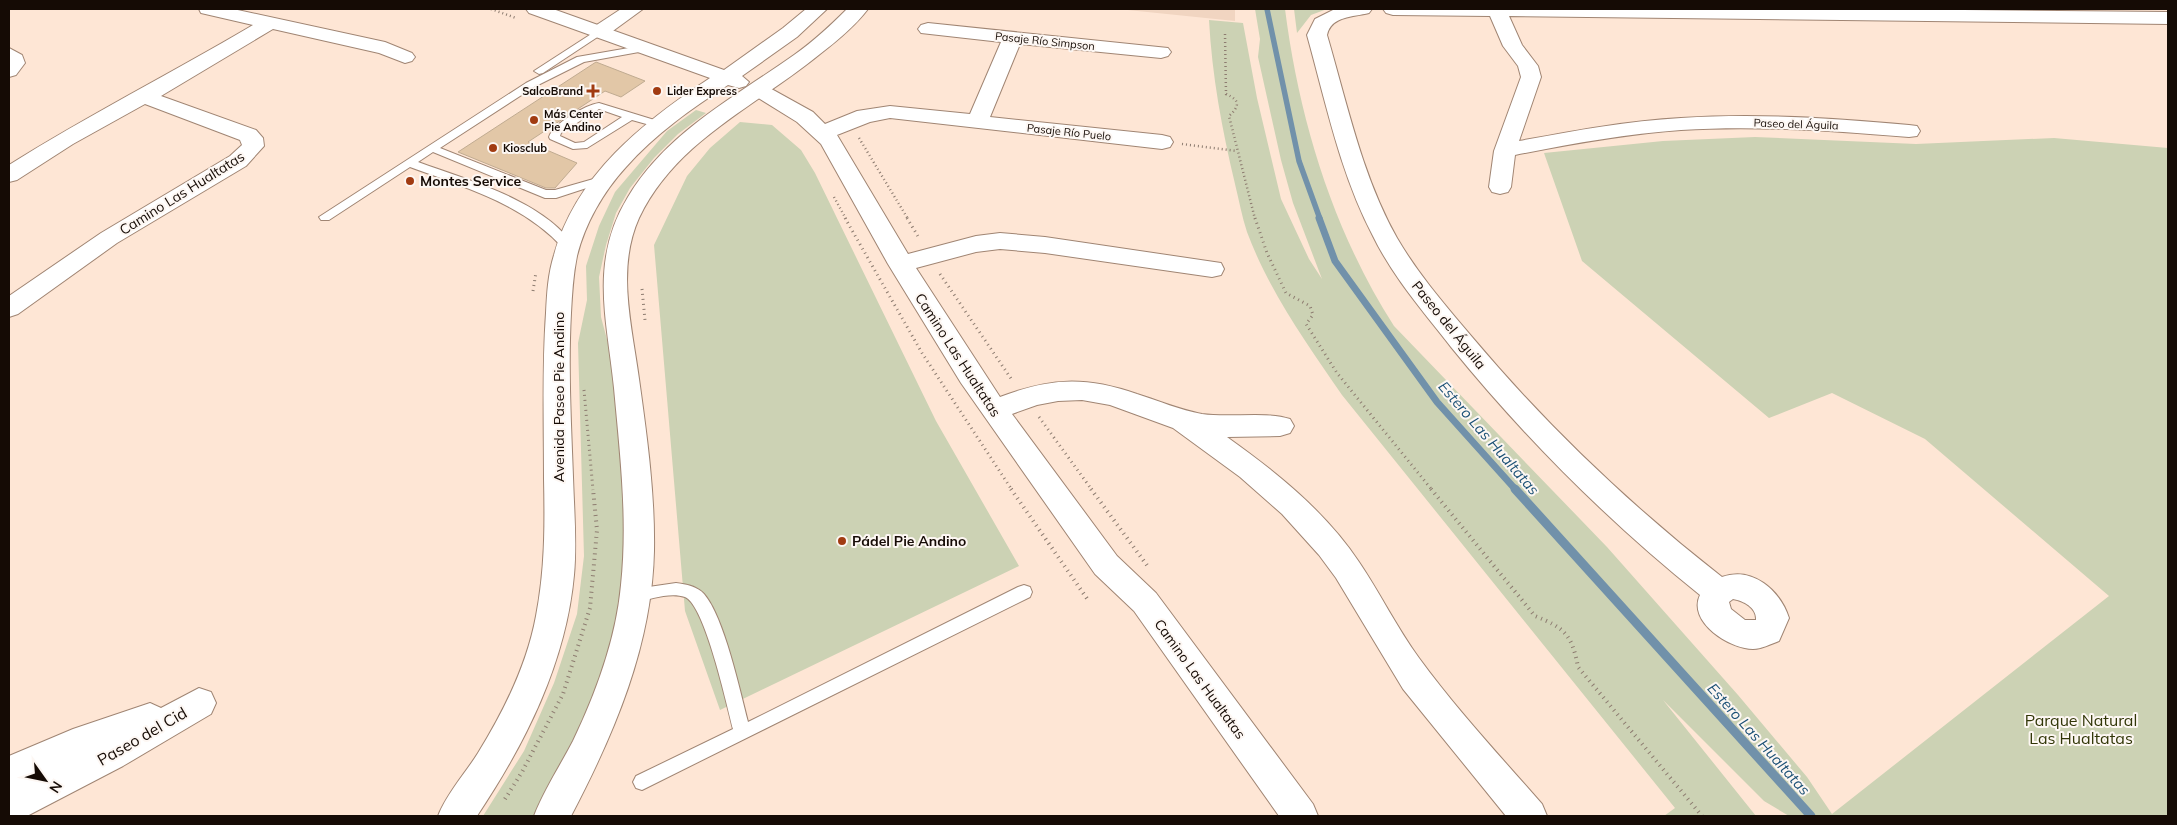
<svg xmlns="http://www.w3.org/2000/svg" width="2177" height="825" viewBox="0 0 2177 825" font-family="Mulish,sans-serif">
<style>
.built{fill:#f1d5c1}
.green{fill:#ccd2b4}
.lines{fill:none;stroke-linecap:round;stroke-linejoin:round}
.stream-far2{stroke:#7191aa;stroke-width:5.5}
.stream-far1{stroke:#7191aa;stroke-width:7}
.stream{stroke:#7191aa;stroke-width:9}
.building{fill:#e2c7a7;stroke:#c0ab91}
.lane-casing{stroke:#a08573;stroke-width:2}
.street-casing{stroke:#a08573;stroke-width:2}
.secondary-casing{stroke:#a08573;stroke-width:2}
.path-far2{stroke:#8d7c70;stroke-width:2.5;stroke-dasharray:1 3;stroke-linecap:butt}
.path-far1{stroke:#8d7c70;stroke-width:3;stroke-dasharray:1 4;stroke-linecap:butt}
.path{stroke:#8d7c70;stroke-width:4;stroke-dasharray:1 4.5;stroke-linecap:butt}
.lane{fill:#fff;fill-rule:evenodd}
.street{fill:#fff;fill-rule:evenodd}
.secondary{fill:#fff;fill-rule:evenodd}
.poi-dot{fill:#a13b11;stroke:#fdf7f3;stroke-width:2}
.labels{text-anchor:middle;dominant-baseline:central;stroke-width:4;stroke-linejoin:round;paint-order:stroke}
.far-street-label{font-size:11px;fill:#150b05;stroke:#fdf7f3}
.far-poi-label{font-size:11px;font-weight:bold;fill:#150b05;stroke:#fdf7f3;text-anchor:start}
.poi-label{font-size:14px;font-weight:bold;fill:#150b05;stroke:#fdf7f3;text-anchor:start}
.street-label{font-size:14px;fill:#150b05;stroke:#fdf7f3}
.water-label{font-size:15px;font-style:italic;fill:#1c5176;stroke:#fdf7f3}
.near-park-label{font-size:16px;fill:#313607;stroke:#fdf7f3}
.near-street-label{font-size:16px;fill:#150b05;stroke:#fdf7f3}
</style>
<rect width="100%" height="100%" fill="#fee6d5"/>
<path class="built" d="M1118,9h117v12z"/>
<g class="green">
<path d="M1255,9h30c14,110 48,222 109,317l213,221 131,148 69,82 25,37 277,-218 -184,-157 -93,-46 -63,25 -187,-157 -38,-108 119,-12 92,-4 161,7 138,-6 114,10v668h-379l-25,-15 -101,-101 93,116h-92l11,-8 -333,-413c-35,-51 -73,-104 -95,-163 -5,-15 -8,-32 -12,-48 -13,-55 -23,-108 -26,-164l34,3 14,75 24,101 28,60 13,20 -29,-76 -12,-43 -23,-103 2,-18z"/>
<path d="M1294,9h33l-16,6 -14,18z"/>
<path d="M696,110l10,3 -28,21 -24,24 -24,30 -14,25 -10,32 -7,32 2,40 16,60 11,143 -4,76 -15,67 -56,129 -15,24h-55l41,-65 30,-68 23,-69 7,-58 -6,-213 9,-43 -1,-34 13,-40 16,-34 52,-61z"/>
<path d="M740,122l32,3 29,25 14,23 121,248 83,145 -299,144 -35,-99 -31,-366 33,-69 23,-28z"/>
</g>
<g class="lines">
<path class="stream-far2" d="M1267,9l32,152 21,58"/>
<path class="stream-far1" d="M1319,218l16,43 102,141 79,88"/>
<path class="stream" d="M1515,489l296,327"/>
</g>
<path class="building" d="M596,62l49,19 -24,16 -16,-6 -77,51 49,21 -22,25h-9l-88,-36z"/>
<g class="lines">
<defs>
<g id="lane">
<path d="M599,29l3,1v4l-59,39 -4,1 -5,-3z"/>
<path d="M646,45l4,1v4l-66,12 -50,25 -94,61 106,42h9l49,-14 4,1v4l-52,17h-11l-112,-46 -15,10c49,18 125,38 156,84l-2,3h-8c-40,-45 -100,-62 -154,-82l-81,53h-8l-2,-3 207,-134 51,-26z"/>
<path d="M599,103l62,19 1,2 -5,3 -25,-7 -45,28 -14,1 -23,-10 -1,-2c4,-13 36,-32 50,-34zM599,109l23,8 -38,25 -9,1 -15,-7 1,-3z"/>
<path d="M676,583c10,1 22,4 28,11 20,23 36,97 44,128l270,-135 6,-2 6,2 2,5 -2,5 -388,193 -6,-2 -3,-6 3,-6 97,-47c-6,-23 -28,-124 -48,-132 -15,-5 -35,2 -50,6l-6,-2 -2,-5 2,-5 6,-2z"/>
</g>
<g id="street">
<path d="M199,9h34l152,33 27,11 3,4 -3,4 -7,2 -26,-10 -106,-24 -112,67 95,34 7,8 1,8 -18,20 -129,77 -99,71 -9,3v-21l92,-63 129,-77 12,-11 -2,-5 -95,-36 -72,40 -56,36 -8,2v-17c79,-50 163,-92 244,-140l-52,-12z"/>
<path d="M621,9h22l-37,27h-14l-3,-4 3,-4z"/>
<path d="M1335,9h37l-3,4c-16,4 -38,3 -42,22 20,68 35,141 70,203 21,36 48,67 75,99 75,89 159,169 250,240 30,-11 58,13 67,41l-10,23c-8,3 -18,8 -26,8 -23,0 -66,-27 -53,-54 -92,-74 -175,-157 -249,-248 -28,-36 -58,-70 -78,-111 -33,-63 -47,-133 -66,-201l8,-16zM1733,599c11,2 24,9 23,21h-11l-14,-11 -2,-7z"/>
<path d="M1383,9h485l300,3v12l-659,-8 13,29 16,21 3,11 -22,64c54,-10 108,-20 162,-23 76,-5 152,0 228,7l8,1 3,5 -3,5 -8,1c-76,-6 -152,-12 -228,-7 -56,4 -111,14 -166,25l-4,32 -3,5 -8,2 -8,-2 -3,-5 5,-36 27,-74 -3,-11 -15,-20 -13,-30 -97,-1 -7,-2z"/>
<path d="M928,23l240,25 3,4 -3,4 -7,2 -141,-14 -30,73 172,18 8,2 3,5 -3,5 -8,2 -272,-31 -20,4 -33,13 71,119 68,-18 24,-3 45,4 176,26 3,6 -3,6 -9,2 -167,-24 -45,-4 -24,3 -60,16 84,129c50,-19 85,-21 137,-3 22,7 43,16 65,20 28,4 64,-3 88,5l4,7 -4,7 -10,3 -53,1c49,35 98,74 132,125 21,31 38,66 60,96 38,52 81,98 123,146l5,12h-41l-103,-127 -67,-111 -17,-23 -37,-41 -42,-37 -67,-49 -63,-23 -28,-5 -24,1 -21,4 -25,9 105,142 39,37 157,211 5,12h-39l-145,-205 -39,-37 -134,-191 -73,-119 -67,-120 -24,-22 -45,-28 -3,-4 3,-4 7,-2 7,2 47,26 12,12 32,-13 33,-5 80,8 31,-72 -80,-9 -3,-4 3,-4z"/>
<path d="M9,48l13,7 3,8 -9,12 -7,2z"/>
<path d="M199,688l12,4 5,11 -5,11 -88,52 -96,50h-18v-60l64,-27 77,-26 11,5z"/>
</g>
<g id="secondary">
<path d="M526,9h27l171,61 59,-42 23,-19h21l-30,28 -55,39 7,6 -3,4 -7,2 -11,-3c-37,24 -73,49 -102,82 -23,25 -41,57 -49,89 -4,19 -5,38 -6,57 -3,55 0,109 2,164 1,33 4,66 1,98 -8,88 -49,169 -97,241h-39c9,-23 27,-42 40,-63 26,-42 49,-88 58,-137 9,-46 9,-90 8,-137 0,-55 -2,-111 2,-166 1,-20 2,-39 8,-58 22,-80 89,-133 156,-177l-181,-65z"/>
<path d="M847,9h21c-13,17 -31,32 -48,45 -63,52 -144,86 -181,164 -23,51 -7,108 0,161 8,57 16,115 15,172 -2,95 -40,183 -83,265h-37c10,-26 26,-50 39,-75 23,-48 43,-102 48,-156 7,-66 -1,-131 -7,-197 -7,-69 -25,-127 14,-191 39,-65 107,-100 166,-142 20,-14 37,-30 53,-46z"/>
</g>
</defs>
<use href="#lane" class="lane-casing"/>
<use href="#street" class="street-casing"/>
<use href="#secondary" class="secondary-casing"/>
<g class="path-far2">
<path d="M491,9l25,9"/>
<path d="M1225,34l1,60c14,6 14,12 3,22l26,103"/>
<path d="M859,138l49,81"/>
<path d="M1182,144l55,7"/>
<path d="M834,197l12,22"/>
</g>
<g class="path-far1">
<path d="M845,218l77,135 90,137"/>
<path d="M907,218l12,20"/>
<path d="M1255,218l12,35 19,40 24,13 3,9 -7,9 31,49 95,117"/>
<path d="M940,274l72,106"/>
<path d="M642,289l3,31"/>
<path d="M533,291l3,-19"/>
<path d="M584,390l9,100"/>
<path d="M1039,417l53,73"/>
</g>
<g class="path">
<path d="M1011,489l77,111"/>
<path d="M1091,489l58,79"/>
<path d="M1431,489l104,127c30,12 37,19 43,51l124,149"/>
<path d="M505,799l17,-27 41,-78 27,-86 7,-78 -4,-41"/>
</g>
<use href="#lane" class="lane"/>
<use href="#street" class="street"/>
<use href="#secondary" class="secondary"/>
</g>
<g class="poi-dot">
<path d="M590.5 83.5h5v5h5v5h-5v5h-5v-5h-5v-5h5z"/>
<circle cx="657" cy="91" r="5"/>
<circle cx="534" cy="120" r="5"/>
<circle cx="493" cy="148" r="5"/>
<circle cx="410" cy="181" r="5"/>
<circle cx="842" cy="541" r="5"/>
</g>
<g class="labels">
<g class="far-street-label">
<text transform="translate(1045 41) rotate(6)">Pasaje Río Simpson</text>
<text transform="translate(1796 124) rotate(2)">Paseo del Águila</text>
<text transform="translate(1069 132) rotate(6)">Pasaje Río Puelo</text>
</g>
<g class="far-poi-label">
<text x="583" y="91" text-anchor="end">SalcoBrand</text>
<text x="667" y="91">Lider Express</text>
<text x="544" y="114">Más Center<tspan x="544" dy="13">Pie Andino</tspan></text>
<text x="503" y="148">Kiosclub</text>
</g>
<g class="poi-label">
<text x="420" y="181">Montes Service</text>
<text x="852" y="541">Pádel Pie Andino</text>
</g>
<g class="street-label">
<text transform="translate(182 193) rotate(-32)">Camino Las Hualtatas</text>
<text transform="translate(1449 325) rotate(51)">Paseo del Águila</text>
<text transform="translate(958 355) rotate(57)">Camino Las Hualtatas</text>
<text transform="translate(559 397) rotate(-90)">Avenida Paseo Pie Andino</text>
<text transform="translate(1200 679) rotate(54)">Camino Las Hualtatas</text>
</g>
<g class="water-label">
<text transform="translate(1489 438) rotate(49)">Estero Las Hualtatas</text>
<text transform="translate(1759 739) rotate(48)">Estero Las Hualtatas</text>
</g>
<g class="near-park-label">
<text x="2081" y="720">Parque Natural<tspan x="2081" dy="18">Las Hualtatas</tspan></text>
</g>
<g class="near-street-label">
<text transform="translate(142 736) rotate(-30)">Paseo del Cid</text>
</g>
</g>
<rect width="2177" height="825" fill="none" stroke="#150b05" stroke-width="20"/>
<g transform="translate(45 780) rotate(123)" stroke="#fdf7f3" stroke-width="4" paint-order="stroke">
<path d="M0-4L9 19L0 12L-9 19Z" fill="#150b05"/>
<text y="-8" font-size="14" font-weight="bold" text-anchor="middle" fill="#150b05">N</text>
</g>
</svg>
